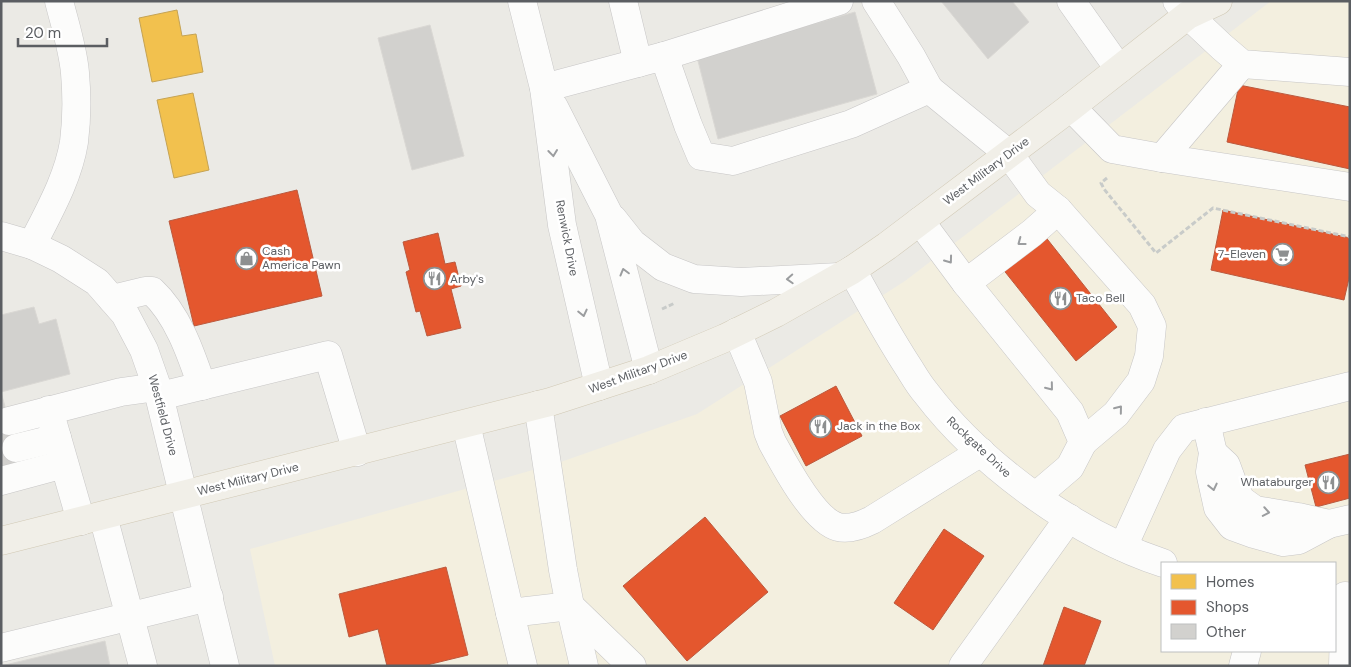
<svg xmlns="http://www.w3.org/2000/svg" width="1351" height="667" viewBox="0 0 1351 667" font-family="'DM Sans',sans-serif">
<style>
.commercial{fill:#f3efdf;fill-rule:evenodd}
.homes{fill:#f2c14e;stroke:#c5a354}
.shops{fill:#e4572e;stroke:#bb593e}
.building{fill:#d2d1ce;stroke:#dad8d4}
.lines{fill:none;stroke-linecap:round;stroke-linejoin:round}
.minor-casing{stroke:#c7c6c6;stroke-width:29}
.major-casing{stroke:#d1c9b5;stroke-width:29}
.path{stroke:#c8cbc9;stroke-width:3;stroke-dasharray:5 2.5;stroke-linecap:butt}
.minor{stroke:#fcfcfb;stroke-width:28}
.major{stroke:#f1efe8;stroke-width:28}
.oneway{stroke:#9b9d9f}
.labels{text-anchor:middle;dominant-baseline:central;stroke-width:5;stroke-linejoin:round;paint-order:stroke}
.street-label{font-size:12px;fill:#5b5e62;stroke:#fff}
.poi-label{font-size:12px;fill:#5b5e62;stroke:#fff;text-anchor:start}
</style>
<rect width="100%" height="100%" fill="#ebeae5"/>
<path class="commercial" d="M1271,1h79v665h-1075l-25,-117 308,-86 139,-49 208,-133zM1162,563h173v88h-173z"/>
<g class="homes">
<path d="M177,10l5,26 14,-2 7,38 -51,10 -13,-64z"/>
<path d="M193,93l16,77 -35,8 -17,-78z"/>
</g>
<g class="shops">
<path d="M1239,85l111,22v62l-123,-27z"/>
<path d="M297,190l25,106 -128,30 -25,-105z"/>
<path d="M1223,210l127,28v36l-6,26 -133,-30z"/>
<path d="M438,233l7,31 10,-2 6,24 -10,3 10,39 -34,8 -7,-25 -4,1 -10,-40 4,-2 -7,-28z"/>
<path d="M1044,235l73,92 -41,34 -74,-93z"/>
<path d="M836,386l26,50 -56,30 -26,-50z"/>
<path d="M1350,454v44l-34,9 -11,-42z"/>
<path d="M705,517l63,75 -81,69 -64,-75z"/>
<path d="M944,529l40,27 -51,74 -39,-27z"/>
<path d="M446,567l22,88 -45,11h-36l-9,-37 -29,8 -10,-43z"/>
<path d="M1064,607l37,14 -17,45h-41z"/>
</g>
<g class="building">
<path d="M941,1h71l17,21 -41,37z"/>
<path d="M855,12l22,82 -159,45 -21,-82z"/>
<path d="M430,25l34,131 -52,14 -34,-132z"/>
<path d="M34,307l5,17 17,-5 14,55 -69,18v-77z"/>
<path d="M1,392l20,73 -20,5z"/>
<path d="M105,641l5,25h-109z"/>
</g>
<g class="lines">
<defs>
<g id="minor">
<path d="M522,1l22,87 18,137 37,161"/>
<path d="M623,1l15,62"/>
<path d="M1071,1l48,68"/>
<path d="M1177,1l11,14 34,32 20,17 108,8"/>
<path d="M664,56l175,-55"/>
<path d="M1242,64l-80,94 188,29"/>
<path d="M544,88l120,-32 24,69 13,31 32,5 118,-37 78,-35 -18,-33 -35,-55"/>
<path d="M929,89l80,65 29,40 20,16 84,95 10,21 -3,30 -8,25 -25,33 -33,28"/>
<path d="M554,107l55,108 40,155"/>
<path d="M1071,107l41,42 50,9"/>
<path d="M613,219l19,24 31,24 31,12 47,3 98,-5"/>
<path d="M920,221l46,62 104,129 13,30 -13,25 -34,29"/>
<path d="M1,236l31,9 29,14 36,23 28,32 19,36 13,37 68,279"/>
<path d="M32,245c16,-32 36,-66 42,-103 3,-23 3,-46 1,-69 -2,-24 -10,-48 -16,-72"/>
<path d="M852,270c18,33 36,66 57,98 5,8 10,17 17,25 55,72 151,142 237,170"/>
<path d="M966,283l66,-50 26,-23"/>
<path d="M112,299l33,-8h7c26,24 39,63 50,95"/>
<path d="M737,332l21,50 10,50 4,10c12,22 41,78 66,85 12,3 24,-2 34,-7l109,-68"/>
<path d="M160,396l168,-41 29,97"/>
<path d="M538,405l25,165 7,36 14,60"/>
<path d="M49,410l32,111"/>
<path d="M9,421l112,-29 36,-5"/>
<path d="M1206,422l7,31 -3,19 8,36 14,18 22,8 29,8 16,-2 30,-16 21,-5"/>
<path d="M466,424l44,189 60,-7 62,60"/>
<path d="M16,448l41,-10"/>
<path d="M1213,453l13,12 7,19 8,16 14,10 43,7 31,7"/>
<path d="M1,481l63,-17"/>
<path d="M103,516l40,150"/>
<path d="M1123,547l44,-97 17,-22 166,-42"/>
<path d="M510,613l13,53"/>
<path d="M1,648l208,-51"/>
<path d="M963,666l106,-148"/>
<path d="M1243,666l4,-15"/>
<path d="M1343,666l2,-70"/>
</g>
<path id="major" d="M1,541l549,-139 99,-32 76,-32 51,-25 76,-43 35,-24 184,-139 117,-92 30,-14"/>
</defs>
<use href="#minor" class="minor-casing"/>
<use href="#major" class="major-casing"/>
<g class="path">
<path d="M1107,178l-6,5 3,6 52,64 57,-45 137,29"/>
<path d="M662,309l13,-6"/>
</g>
<use href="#minor" class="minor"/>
<use href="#major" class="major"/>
</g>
<defs><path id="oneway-chevron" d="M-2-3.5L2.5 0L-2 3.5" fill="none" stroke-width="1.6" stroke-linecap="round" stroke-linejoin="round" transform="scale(1.25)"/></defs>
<g class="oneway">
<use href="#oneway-chevron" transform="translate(553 153) rotate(83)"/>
<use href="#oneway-chevron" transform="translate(1021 242) rotate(143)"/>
<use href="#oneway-chevron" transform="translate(949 260) rotate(54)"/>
<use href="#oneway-chevron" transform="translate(624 272) rotate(-105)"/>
<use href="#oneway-chevron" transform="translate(790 279) rotate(177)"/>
<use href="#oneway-chevron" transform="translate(583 313) rotate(77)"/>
<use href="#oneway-chevron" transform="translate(1050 387) rotate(51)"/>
<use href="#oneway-chevron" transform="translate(1119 409) rotate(-51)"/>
<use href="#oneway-chevron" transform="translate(1213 487) rotate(77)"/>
<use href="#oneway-chevron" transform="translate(1266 512) rotate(10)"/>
</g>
<defs>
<symbol id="supermarket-ring" viewBox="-11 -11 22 22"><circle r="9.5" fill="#fff" stroke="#8d8f90" stroke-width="1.5"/><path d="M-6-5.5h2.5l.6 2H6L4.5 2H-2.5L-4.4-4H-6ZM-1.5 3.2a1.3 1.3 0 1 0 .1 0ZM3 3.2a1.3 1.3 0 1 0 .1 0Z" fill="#8d8f90"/></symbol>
<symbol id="shop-ring" viewBox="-11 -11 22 22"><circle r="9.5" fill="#fff" stroke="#8d8f90" stroke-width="1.5"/><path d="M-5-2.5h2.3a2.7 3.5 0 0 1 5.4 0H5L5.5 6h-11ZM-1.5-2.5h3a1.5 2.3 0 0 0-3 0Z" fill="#8d8f90"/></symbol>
<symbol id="restaurant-ring" viewBox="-11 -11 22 22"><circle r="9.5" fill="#fff" stroke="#8d8f90" stroke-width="1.5"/><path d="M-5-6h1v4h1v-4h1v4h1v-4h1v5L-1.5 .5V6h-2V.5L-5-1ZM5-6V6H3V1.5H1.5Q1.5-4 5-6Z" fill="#8d8f90"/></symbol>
</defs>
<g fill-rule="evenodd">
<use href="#supermarket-ring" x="1270" y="242" width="25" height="25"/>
<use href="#shop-ring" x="234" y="246" width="25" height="25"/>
<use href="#restaurant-ring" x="422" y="266" width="25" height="25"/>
<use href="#restaurant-ring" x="1048" y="286" width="25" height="25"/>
<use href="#restaurant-ring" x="808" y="414" width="25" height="25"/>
<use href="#restaurant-ring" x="1316" y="470" width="25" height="25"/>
</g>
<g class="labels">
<g class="street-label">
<text transform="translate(986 171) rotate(-37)">West Military Drive</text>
<text transform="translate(567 238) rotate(79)">Renwick Drive</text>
<text transform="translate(638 372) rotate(-20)">West Military Drive</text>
<text transform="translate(163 415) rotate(75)">Westfield Drive</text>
<text transform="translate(979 447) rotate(43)">Rockgate Drive</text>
<text transform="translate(248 479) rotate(-14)">West Military Drive</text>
</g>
<g class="poi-label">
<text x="262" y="251">Cash<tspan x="262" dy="14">America Pawn</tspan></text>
<text x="1266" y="254" text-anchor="end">7-Eleven</text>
<text x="450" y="279">Arby's</text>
<text x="1076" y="298">Taco Bell</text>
<text x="837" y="426">Jack in the Box</text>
<text x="1313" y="482" text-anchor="end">Whataburger</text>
</g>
</g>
<rect width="1351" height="667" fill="none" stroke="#5b5e62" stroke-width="5"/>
<rect x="1161" y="562" width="175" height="90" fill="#ffffff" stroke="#bdbfc0"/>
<rect x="1171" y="574" width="25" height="15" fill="#f2c14e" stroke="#bdbfc0"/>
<text x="1206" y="587" font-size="15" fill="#5b5e62">Homes</text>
<rect x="1171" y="600" width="25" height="15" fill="#e4572e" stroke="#bdbfc0"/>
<text x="1206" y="612" font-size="15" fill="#5b5e62">Shops</text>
<rect x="1171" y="624" width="25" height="15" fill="#d2d1ce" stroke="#bdbfc0"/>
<text x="1206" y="637" font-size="15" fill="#5b5e62">Other</text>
<path d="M18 38v8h89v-8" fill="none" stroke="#5b5e62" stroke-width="2.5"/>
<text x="25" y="38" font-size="15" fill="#5b5e62" stroke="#ffffff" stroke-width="4" paint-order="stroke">20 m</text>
</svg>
